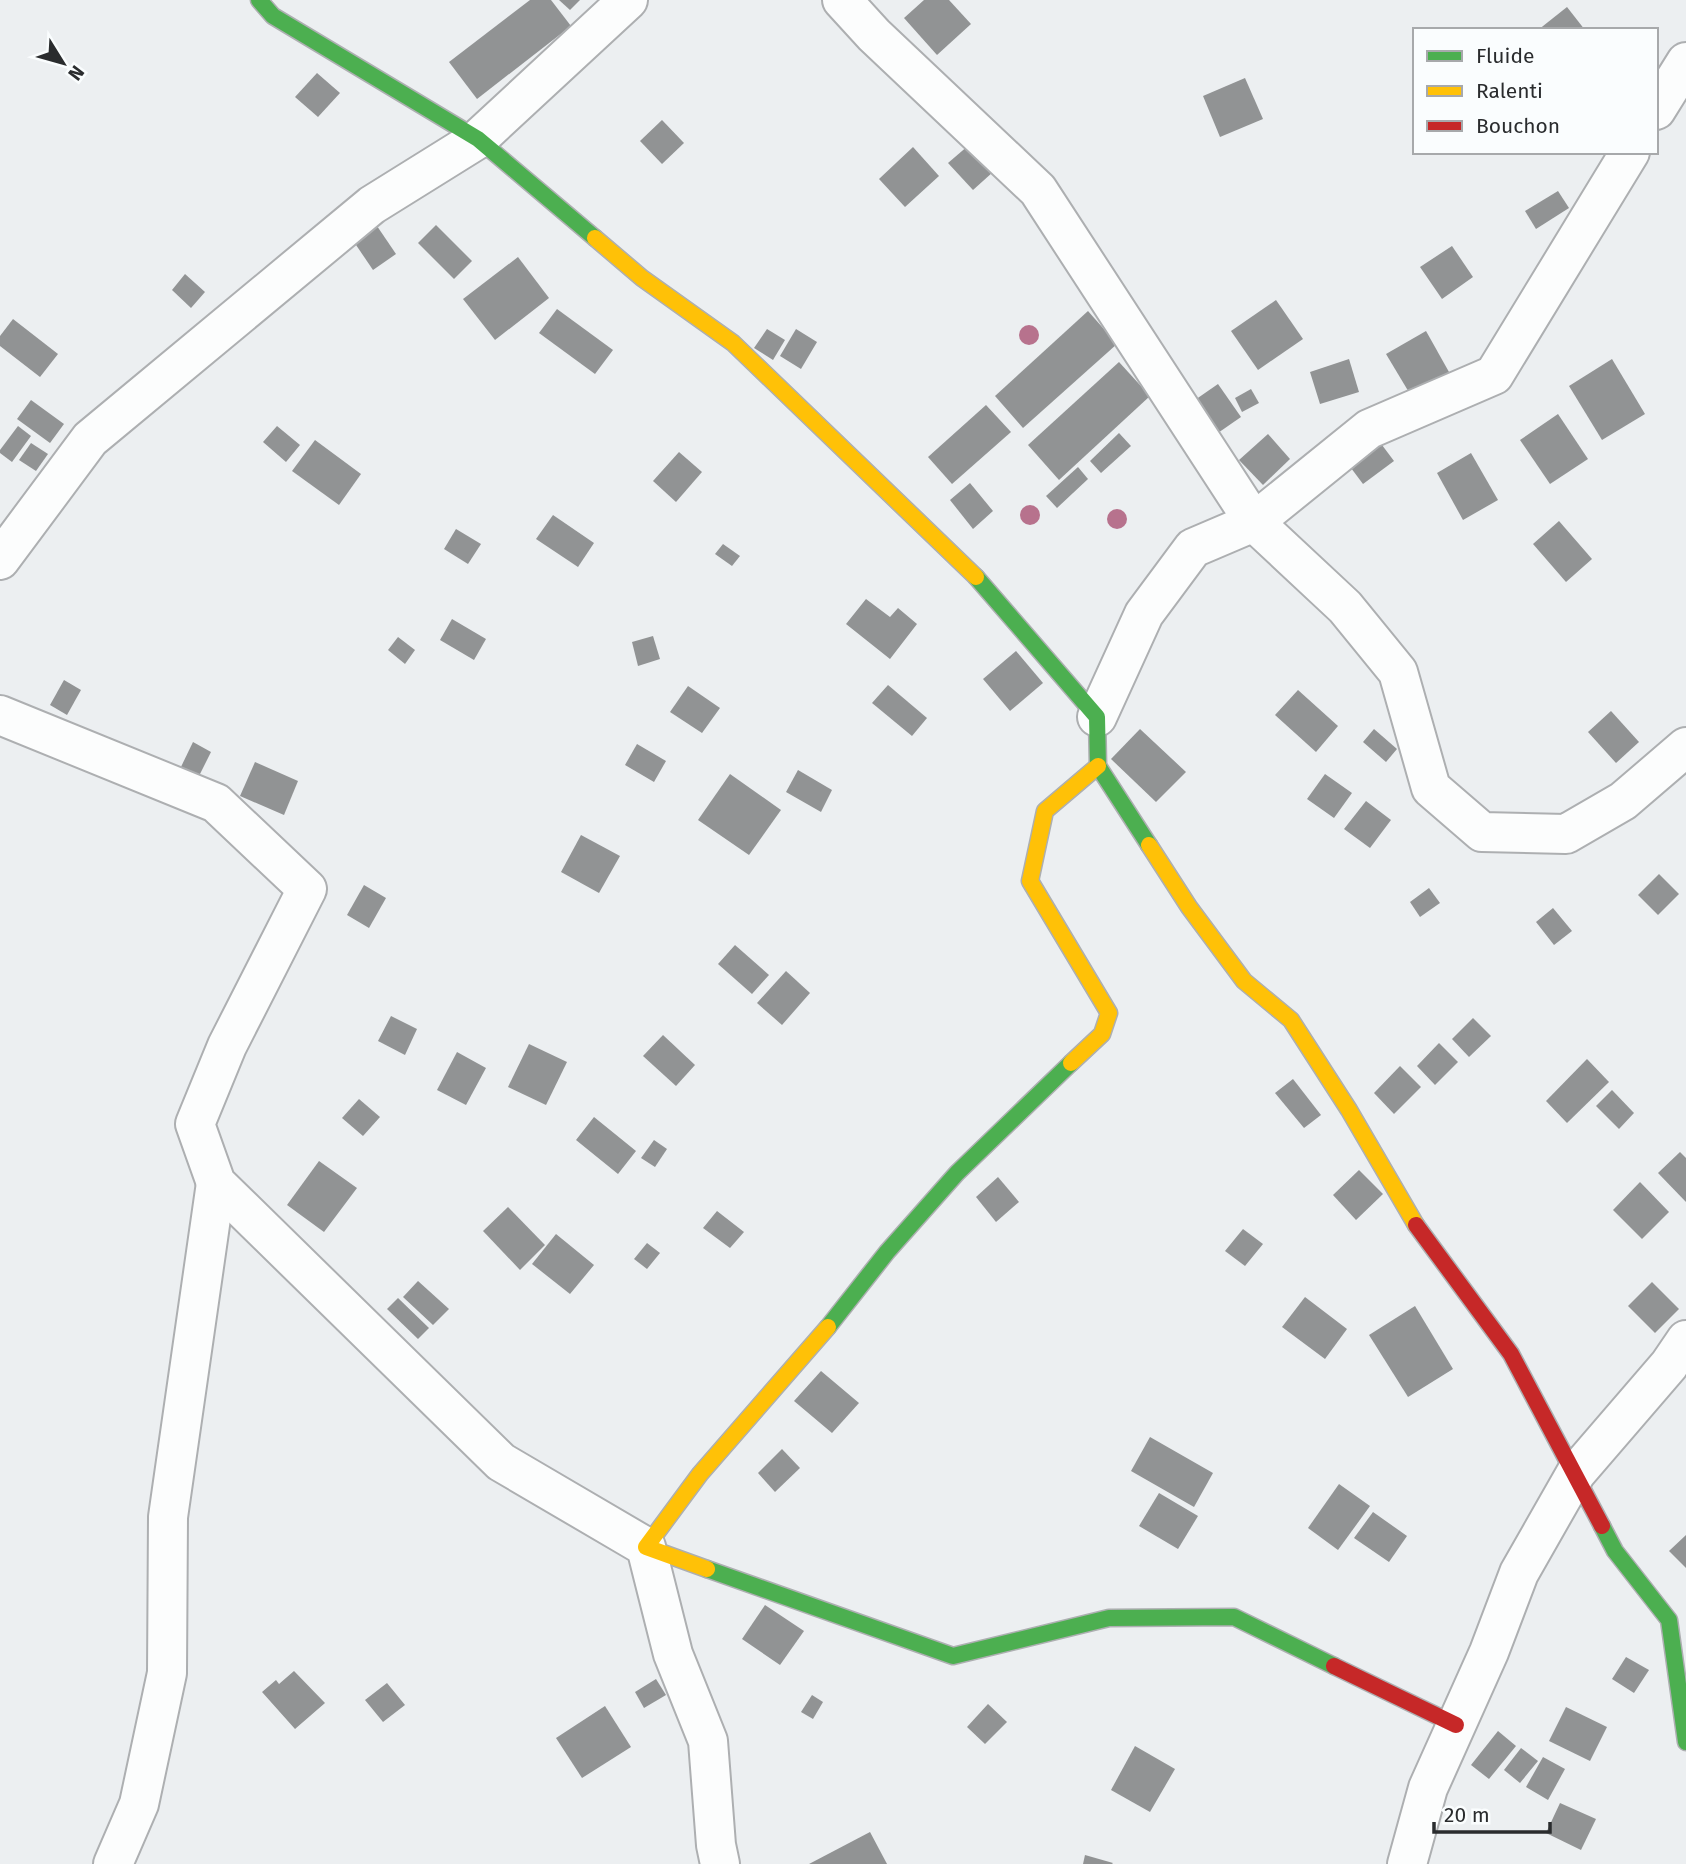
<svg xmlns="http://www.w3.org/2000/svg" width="1686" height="1864" viewBox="0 0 1686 1864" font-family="'Fira Sans',sans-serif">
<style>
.building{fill:#919394}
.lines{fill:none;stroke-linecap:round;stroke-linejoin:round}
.street-casing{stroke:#adafb1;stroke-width:42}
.fast-casing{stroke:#adafb1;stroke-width:19}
.slow-casing{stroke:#adafb1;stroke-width:19}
.jam-casing{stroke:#adafb1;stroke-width:19}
.street{stroke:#fcfdfd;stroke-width:38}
.fast{stroke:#4caf50;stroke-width:16}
.slow{stroke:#ffc107;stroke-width:16}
.jam{stroke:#c62828;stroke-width:16}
.tree{fill:#b7728d}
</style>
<rect width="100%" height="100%" fill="#eceff1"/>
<g class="building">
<path d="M530,0h21l20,26 -94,73 -28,-37z"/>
<path d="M559,0h21l-10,10z"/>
<path d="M924,0h25l22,24 -34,31 -33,-37z"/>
<path d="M1567,7l18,23h-47z"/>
<path d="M317,73l23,20 -22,24 -23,-20z"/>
<path d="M1245,78l18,41 -43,18 -17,-41z"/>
<path d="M662,120l22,23 -22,21 -22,-23z"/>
<path d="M969,145l24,27 -20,18 -25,-27z"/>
<path d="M913,147l26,29 -34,31 -26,-28z"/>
<path d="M1558,191l11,17 -33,21 -11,-18z"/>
<path d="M436,225l36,36 -18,18 -36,-36z"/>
<path d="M377,226l19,28 -23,16 -19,-28z"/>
<path d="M1452,246l21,31 -31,22 -22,-32z"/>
<path d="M518,257l31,41 -54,42 -32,-41z"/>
<path d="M185,274l20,18 -14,16 -19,-18z"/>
<path d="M1276,300l27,39 -45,31 -27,-39z"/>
<path d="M557,309l56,41 -18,24 -56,-41z"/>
<path d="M1088,311l29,33 -94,84 -28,-32z"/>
<path d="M13,319l45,35 -18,23 -40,-31v-10z"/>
<path d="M767,329l18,11 -12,20 -19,-12z"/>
<path d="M796,329l21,13 -16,27 -21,-13z"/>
<path d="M1426,331l23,41 -39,22 -24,-40z"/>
<path d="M1349,359l10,33 -39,12 -10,-32z"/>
<path d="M1612,359l33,55 -43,26 -33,-54z"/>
<path d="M1119,362l31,34 -91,84 -31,-35z"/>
<path d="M1218,384l23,33 -26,18 -23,-33z"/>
<path d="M1251,389l8,14 -17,9 -7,-14z"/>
<path d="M31,400l33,24 -14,19 -33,-24z"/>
<path d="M986,405l25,27 -59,52 -24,-27z"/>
<path d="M1558,414l30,45 -38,25 -30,-44z"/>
<path d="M18,426l13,10 -19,26 -12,-9v-3z"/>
<path d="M277,426l23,19 -14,17 -23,-20z"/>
<path d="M1119,433l12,13 -30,27 -11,-12z"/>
<path d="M1268,434l22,25 -27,26 -24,-25z"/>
<path d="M315,440l46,34 -22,31 -47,-34z"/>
<path d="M1379,441l15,20 -31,23 -15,-20z"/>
<path d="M31,443l17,11 -12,17 -17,-11z"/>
<path d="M679,452l23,20 -26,30 -23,-21z"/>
<path d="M1471,453l27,47 -35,20 -26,-47z"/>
<path d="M1078,467l10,12 -31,29 -11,-12z"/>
<path d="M970,483l23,28 -20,18 -23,-29z"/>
<path d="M553,515l41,28 -16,24 -42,-28z"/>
<path d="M1559,521l33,38 -26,23 -33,-38z"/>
<path d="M456,529l25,15 -13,20 -24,-15z"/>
<path d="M723,544l17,12 -8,10 -17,-12z"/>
<path d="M866,599l24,18 8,-9 19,16 -27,35 -44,-35z"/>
<path d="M452,619l34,20 -12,21 -34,-20z"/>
<path d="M653,636l7,23 -22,7 -6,-24z"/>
<path d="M398,637l17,13 -10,14 -17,-14z"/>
<path d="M1016,651l27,32 -33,28 -27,-32z"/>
<path d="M64,680l17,10 -14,25 -17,-10z"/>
<path d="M888,685l39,33 -15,18 -40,-33z"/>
<path d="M688,686l32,22 -18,25 -32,-21z"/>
<path d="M1298,690l40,36 -22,26 -41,-37z"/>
<path d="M1611,711l28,31 -23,21 -28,-31z"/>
<path d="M1140,729l46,43 -30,30 -45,-43z"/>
<path d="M1374,729l23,20 -11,13 -23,-20z"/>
<path d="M193,742l18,10 -14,28 -18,-9z"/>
<path d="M637,744l29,17 -12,21 -29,-17z"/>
<path d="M255,762l43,19 -14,34 -44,-19z"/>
<path d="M798,770l34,20 -11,22 -35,-20z"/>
<path d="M730,774l51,36 -32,45 -51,-35z"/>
<path d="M1325,774l27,19 -18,25 -27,-19z"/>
<path d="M1366,801l25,19 -21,28 -26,-19z"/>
<path d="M581,835l39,21 -21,37 -38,-21z"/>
<path d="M1659,874l20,20 -21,21 -20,-20z"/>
<path d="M364,885l22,13 -17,30 -22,-13z"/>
<path d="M1429,888l11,15 -20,14 -10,-15z"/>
<path d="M1553,908l19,23 -18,14 -18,-23z"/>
<path d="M735,945l34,30 -17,19 -34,-30z"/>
<path d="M786,971l24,22 -28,32 -25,-22z"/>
<path d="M391,1016l26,13 -12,26 -27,-14z"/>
<path d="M1473,1018l18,18 -22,21 -17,-18z"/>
<path d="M663,1035l32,30 -19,21 -33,-30z"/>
<path d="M1439,1043l19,19 -23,23 -18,-19z"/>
<path d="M529,1044l38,18 -21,43 -38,-18z"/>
<path d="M457,1052l29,16 -20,37 -29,-15z"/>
<path d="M1587,1059l22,23 -42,41 -21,-22z"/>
<path d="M1400,1066l21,21 -27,27 -20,-21z"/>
<path d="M1293,1079l28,36 -17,13 -29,-35z"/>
<path d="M1612,1090l22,23 -15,16 -23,-23z"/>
<path d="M359,1099l21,18 -17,19 -21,-18z"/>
<path d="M594,1117l42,34 -18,23 -42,-34z"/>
<path d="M654,1140l13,9 -12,18 -14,-9z"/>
<path d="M1680,1152l6,6v44l-28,-29z"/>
<path d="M319,1161l38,27 -33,44 -37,-27z"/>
<path d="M1359,1170l24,24 -27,26 -23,-25z"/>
<path d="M998,1177l21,25 -23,20 -20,-25z"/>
<path d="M1640,1182l29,30 -27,27 -29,-29z"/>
<path d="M508,1207l37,38 -25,25 -37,-39z"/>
<path d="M717,1211l27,21 -14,16 -27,-20z"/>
<path d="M1243,1229l20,15 -18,22 -20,-15z"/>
<path d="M556,1234l38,31 -24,29 -38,-30z"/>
<path d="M647,1243l13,10 -13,16 -13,-10z"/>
<path d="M418,1281l31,28 -16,16 -30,-28z"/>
<path d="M1652,1282l27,27 -24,24 -27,-27z"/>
<path d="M1305,1297l42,32 -22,30 -43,-32z"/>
<path d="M398,1298l31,30 -11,11 -31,-30z"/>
<path d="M1415,1306l38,63 -45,28 -39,-62z"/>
<path d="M821,1371l38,32 -27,30 -38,-32z"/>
<path d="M1150,1437l63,36 -19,34 -63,-36z"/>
<path d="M782,1449l18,19 -25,24 -17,-19z"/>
<path d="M1339,1484l31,22 -32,44 -30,-22z"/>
<path d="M1159,1493l39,23 -20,33 -39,-23z"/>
<path d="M1373,1512l34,24 -18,26 -35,-24z"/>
<path d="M1686,1535v33l-17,-17z"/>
<path d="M765,1605l39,26 -24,34 -38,-26z"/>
<path d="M1626,1657l23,13 -15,23 -22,-14z"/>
<path d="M294,1671l31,32 -30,26 -33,-37 14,-12 3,4z"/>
<path d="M656,1679l10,16 -22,13 -9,-16z"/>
<path d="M387,1683l18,22 -22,17 -18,-22z"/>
<path d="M812,1695l11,7 -10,17 -12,-7z"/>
<path d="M988,1704l19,18 -22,22 -18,-17z"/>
<path d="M605,1706l26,41 -49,31 -26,-40z"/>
<path d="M1566,1707l41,20 -17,34 -41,-20z"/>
<path d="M1498,1731l18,15 -27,33 -18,-14z"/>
<path d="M1135,1746l40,23 -25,43 -39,-22z"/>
<path d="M1521,1748l17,13 -18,22 -16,-13z"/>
<path d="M1543,1757l22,12 -17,31 -22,-13z"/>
<path d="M1560,1803l36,16 -15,31 -35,-17z"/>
<path d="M870,1832l17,32h-78z"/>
<path d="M1085,1855l28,8 -1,1h-29z"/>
</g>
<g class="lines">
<defs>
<g id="street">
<path d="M842,0l32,35 164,155 216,332 91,85 53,65 33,116 51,44 84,2 57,-33 63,-54"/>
<path d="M1656,110l30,-48"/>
<path d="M0,560l90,-121 282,-234 106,-66 150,-139"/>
<path d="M0,715l216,88 91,86 -80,157 -32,78 21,59 285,279 145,85 27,107 35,87 8,104 4,19"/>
<path d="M1097,717l47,-103 49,-66 61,-26 115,-93 125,-54 136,-223"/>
<path d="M113,1864l26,-60 28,-131 1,-156 48,-334"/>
<path d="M1407,1864l21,-76 61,-136 30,-79 57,-100 93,-108 17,-25"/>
</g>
<g id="fast">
<path d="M259,0l14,16 205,123 117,99"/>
<path d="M976,577l121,140 1,49 51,79"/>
<path d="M828,1327l59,-75 70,-79 114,-110"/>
<path d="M1602,1526l13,25 54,69 17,122"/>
<path d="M707,1569l246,87 156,-38 125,-1 100,49"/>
</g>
<g id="slow">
<path d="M595,238l47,40 91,65 243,234"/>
<path d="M1149,845l40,62 55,74 47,39 58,90 67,115"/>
<path d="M1071,1063l31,-29 7,-21 -79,-132 15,-70 53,-45"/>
<path d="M707,1569l-61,-22 54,-73 128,-147"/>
</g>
<g id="jam">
<path d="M1416,1225l95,129 91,172"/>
<path d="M1334,1666l122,59"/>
</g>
</defs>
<use href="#street" class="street-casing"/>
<use href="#fast" class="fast-casing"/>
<use href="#slow" class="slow-casing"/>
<use href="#jam" class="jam-casing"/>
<use href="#street" class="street"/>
<use href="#fast" class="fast"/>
<use href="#slow" class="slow"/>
<use href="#jam" class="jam"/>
</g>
<g class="tree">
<circle cx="1029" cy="335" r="10"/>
<circle cx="1030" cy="515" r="10"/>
<circle cx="1117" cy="519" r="10"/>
</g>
<rect x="1413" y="28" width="245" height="126" fill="#fafdfe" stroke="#a7a9ab" stroke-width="2"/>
<rect x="1427" y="51" width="35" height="10" fill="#4caf50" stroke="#a7a9ab" stroke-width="2"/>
<text x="1476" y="63" font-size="21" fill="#2a2c2e">Fluide</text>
<rect x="1427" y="86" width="35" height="10" fill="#ffc107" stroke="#a7a9ab" stroke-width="2"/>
<text x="1476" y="98" font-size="21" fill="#2a2c2e">Ralenti</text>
<rect x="1427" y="121" width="35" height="10" fill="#c62828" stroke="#a7a9ab" stroke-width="2"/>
<text x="1476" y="133" font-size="21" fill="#2a2c2e">Bouchon</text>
<g transform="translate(63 63) rotate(127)" stroke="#fafdfe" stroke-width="5" paint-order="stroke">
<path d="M0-5L12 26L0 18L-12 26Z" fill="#2a2c2e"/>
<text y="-10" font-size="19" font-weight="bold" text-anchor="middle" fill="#2a2c2e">N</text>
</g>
<path d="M1434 1822v10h116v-10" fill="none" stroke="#2a2c2e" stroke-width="3.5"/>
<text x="1444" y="1822" font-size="21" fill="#2a2c2e" stroke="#fafdfe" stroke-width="5" paint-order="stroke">20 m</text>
</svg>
